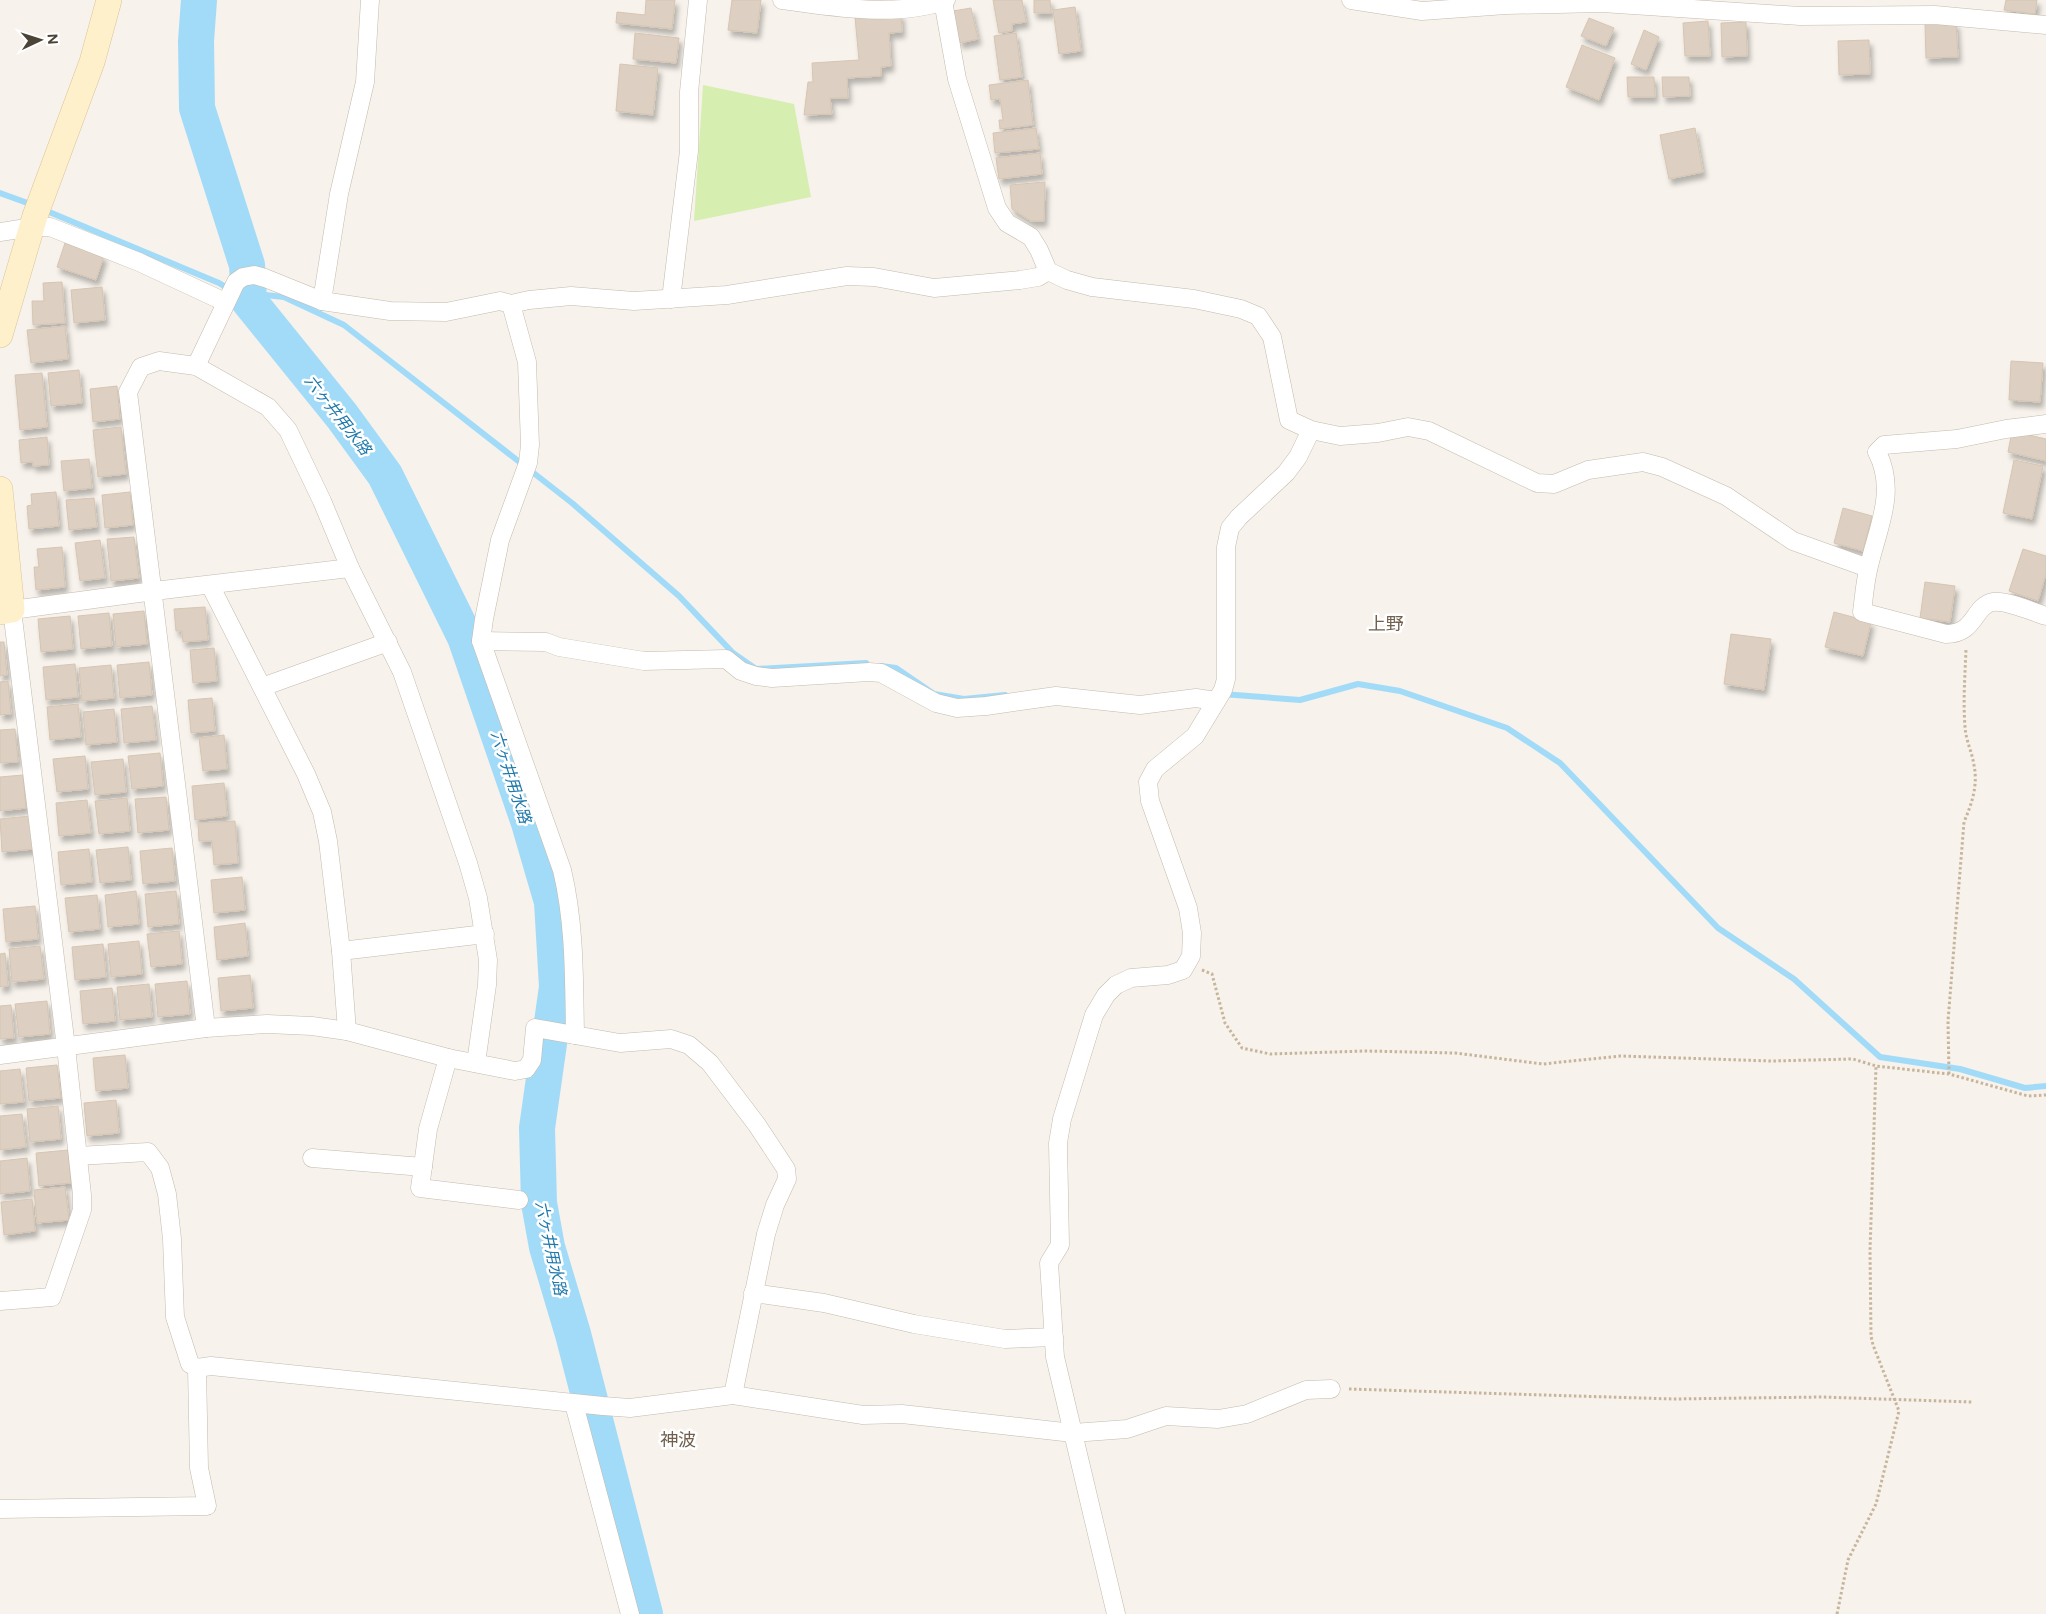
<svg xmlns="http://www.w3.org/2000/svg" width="2046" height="1614" viewBox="0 0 2046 1614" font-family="Figtree,'Noto Sans JP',sans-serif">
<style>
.green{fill:#d6efb0}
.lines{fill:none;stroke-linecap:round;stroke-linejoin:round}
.stream{stroke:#a2dbf8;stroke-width:6}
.river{stroke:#a2dbf8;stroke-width:36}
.building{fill:#ddd0c2;stroke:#d6c5b1;filter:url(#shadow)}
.street-casing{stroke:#c4baac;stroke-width:19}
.secondary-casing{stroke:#dbc596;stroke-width:26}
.path{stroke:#c7b59b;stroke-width:3;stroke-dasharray:2.5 2.5;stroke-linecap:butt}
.street{stroke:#fff;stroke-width:18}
.secondary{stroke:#fff0cc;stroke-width:25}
.labels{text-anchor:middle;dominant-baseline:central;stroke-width:5;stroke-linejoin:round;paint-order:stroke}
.water-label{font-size:16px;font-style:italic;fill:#2079ab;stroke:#fff}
.quarter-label{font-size:18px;fill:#70604d;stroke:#fff}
</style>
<defs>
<filter id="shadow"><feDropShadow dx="3" dy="5.5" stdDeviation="2.5" flood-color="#0004"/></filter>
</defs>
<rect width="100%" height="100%" fill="#f7f2eb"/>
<path class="green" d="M703,85l91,19 17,93 -117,24z"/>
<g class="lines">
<g class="stream">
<path d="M0,193l33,12"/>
<path d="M42,209l177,74 30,18"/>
<path d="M248,293l36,4 60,28 228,178 107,93 54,57 23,16 110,-6"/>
<path d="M881,666l15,2 38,26 30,5 41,-4"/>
<path d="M1222,694l78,6 58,-16 42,7 107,37 53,35 158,165 76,51 86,78 80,12 65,19 21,-2"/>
</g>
<path class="river" d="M199,0l-3,41 1,67 50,157 2,36 93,115 43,59 80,162 64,186 23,79 5,85 -20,141 2,75 8,44 26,87 72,280"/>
</g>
<g class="building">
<path d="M646,0h29l-3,29 -56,-6 1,-11 28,3z"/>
<path d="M732,0h29l-4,33 -29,-3z"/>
<path d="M993,0h29l4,22 -14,2v7l-13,2z"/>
<path d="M1034,0h16l1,13h-17z"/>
<path d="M2006,0h31l-2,14 -31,-4z"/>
<path d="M1075,7l6,44 -22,3 -6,-44z"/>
<path d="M971,8l7,31 -18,4 -7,-32z"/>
<path d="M901,14l1,18 -13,1 2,33 -10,1v9l-34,2 1,20h-18l2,16 -28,1 4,-33h5l-1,-19 47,-3 -4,-43z"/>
<path d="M1589,18l25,10 -8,18 -25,-10z"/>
<path d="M1708,21l2,35h-25l-2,-33z"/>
<path d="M1746,22l1,34 -25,1 -1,-34z"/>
<path d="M1956,23l2,34 -32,1 -1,-34z"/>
<path d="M1644,30l15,7 -13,33 -15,-6z"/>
<path d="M635,33l44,5 -3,25 -43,-4z"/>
<path d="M1016,33l6,44 -22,3 -6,-44z"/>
<path d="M1869,40l1,34 -31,1 -1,-34z"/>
<path d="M1582,45l33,13 -16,42 -33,-13z"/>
<path d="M620,64l38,4 -5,47 -37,-4z"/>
<path d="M1627,77h27l1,20h-27z"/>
<path d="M1662,77h27l1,19 -27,1z"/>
<path d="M1028,80l5,45 -33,4 -1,-9h4l-3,-21 -9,1 -2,-15z"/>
<path d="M1036,128l3,21 -44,4 -2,-20z"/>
<path d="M1695,128l8,44 -34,7 -9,-44z"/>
<path d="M1040,153l2,21 -43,5 -3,-21z"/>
<path d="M1045,182l-1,39h-13l-19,-12 -2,-24z"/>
<path d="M65,243l39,13 -8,24 -39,-13z"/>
<path d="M62,282l3,41 -32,2 -1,-24h12l-1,-18z"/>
<path d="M102,287l3,33 -31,3 -3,-33z"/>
<path d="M65,326l3,33 -37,4 -4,-33z"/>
<path d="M2011,361l32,2 -3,39 -31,-2z"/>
<path d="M79,370l3,33 -31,3 -3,-33z"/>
<path d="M42,373l5,54 -27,3 -5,-55z"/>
<path d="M117,386l3,33 -27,3 -3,-33z"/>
<path d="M121,427l5,47 -28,3 -5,-47z"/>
<path d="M2012,431l34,8v22l-38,-9z"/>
<path d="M47,437l2,28 -16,1v-4l-12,1 -2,-23z"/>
<path d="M89,459l3,29 -28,3 -3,-30z"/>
<path d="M2014,460l29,6 -11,53 -29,-6z"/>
<path d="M56,492l3,34 -30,3 -2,-23 5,-1 -1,-11z"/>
<path d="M130,492l3,33 -28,3 -3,-33z"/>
<path d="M94,498l3,29 -28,3 -3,-30z"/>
<path d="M1843,508l29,8 -9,35 -29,-8z"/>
<path d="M134,537l5,41 -28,3 -4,-42z"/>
<path d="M100,540l5,38 -25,3 -5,-38z"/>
<path d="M62,547l3,40 -29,3 -2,-23h5l-2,-18z"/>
<path d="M2023,549l23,7v18l-8,27 -29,-10z"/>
<path d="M1925,582l30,4 -5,36 -30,-4z"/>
<path d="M205,607l3,33 -25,2 -1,-11h-6l-2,-22z"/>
<path d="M144,611l3,33 -31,3 -3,-33z"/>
<path d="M1834,612l37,10 -8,34 -38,-9z"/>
<path d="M109,613l3,33 -31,3 -3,-33z"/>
<path d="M70,616l3,33 -32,3 -3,-33z"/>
<path d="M1731,634l40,5 -7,51 -40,-6z"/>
<path d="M0,642h4l3,33 -7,1z"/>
<path d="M214,648l3,33 -24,2 -3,-33z"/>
<path d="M149,662l3,33 -32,3 -3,-33z"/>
<path d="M75,664l3,33 -32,3 -3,-33z"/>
<path d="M111,665l3,33 -32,3 -3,-33z"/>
<path d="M8,681l3,33 -11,1v-33z"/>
<path d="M212,698l3,33 -24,2 -3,-33z"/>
<path d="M78,704l3,33 -31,3 -3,-33z"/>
<path d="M152,706l4,34 -32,3 -3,-34z"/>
<path d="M114,709l3,33 -31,3 -3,-33z"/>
<path d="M15,729l3,33 -18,1v-33z"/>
<path d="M224,735l3,34 -24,2 -4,-33z"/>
<path d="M160,753l3,33 -31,3 -4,-33z"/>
<path d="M85,756l3,33 -31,3 -4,-33z"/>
<path d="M123,759l3,33 -31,3 -4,-33z"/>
<path d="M23,775l3,33 -26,3v-34z"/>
<path d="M224,783l3,33 -32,4 -3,-34z"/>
<path d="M166,797l3,33 -31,3 -3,-34z"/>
<path d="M127,798l3,33 -31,3 -4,-33z"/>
<path d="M87,800l4,33 -32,3 -3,-33z"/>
<path d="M30,816l4,33 -32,3 -2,-33z"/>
<path d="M235,821l3,42 -24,2 -2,-24h-13l-1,-18z"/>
<path d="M128,847l3,33 -31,3 -4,-33z"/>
<path d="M172,848l3,33 -32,3 -3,-33z"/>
<path d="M89,849l3,33 -31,3 -3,-33z"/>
<path d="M242,877l3,33 -31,3 -3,-33z"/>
<path d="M136,891l3,33 -31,3 -3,-32z"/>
<path d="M176,891l3,33 -31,3 -3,-33z"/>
<path d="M97,895l3,34 -31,3 -4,-34z"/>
<path d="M35,906l3,33 -32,3 -3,-33z"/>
<path d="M245,923l3,33 -31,4 -3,-33z"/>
<path d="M179,931l3,33 -31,3 -4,-33z"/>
<path d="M139,941l3,33 -31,3 -3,-33z"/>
<path d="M103,944l3,33 -31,3 -3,-33z"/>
<path d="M40,946l4,33 -32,3 -3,-33z"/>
<path d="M5,953l3,33 -8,1v-33z"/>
<path d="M250,975l3,33 -32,3 -3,-33z"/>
<path d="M187,981l3,33 -32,3 -3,-33z"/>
<path d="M149,984l3,33 -32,3 -3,-33z"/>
<path d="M112,988l3,33 -32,3 -3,-33z"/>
<path d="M47,1001l3,33 -31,3 -4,-33z"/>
<path d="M11,1005l3,33 -14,1v-33z"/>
<path d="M125,1055l3,33 -32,3 -3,-33z"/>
<path d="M57,1065l4,33 -32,3 -3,-33z"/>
<path d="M20,1069l4,33 -24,2v-33z"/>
<path d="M116,1100l3,33 -32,3 -3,-33z"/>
<path d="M58,1106l3,33 -31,3 -3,-33z"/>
<path d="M22,1114l4,33 -26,3v-34z"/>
<path d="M68,1150l3,33 -32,3 -3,-33z"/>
<path d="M27,1158l3,33 -30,3v-33z"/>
<path d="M65,1187l4,33 -32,3 -3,-33z"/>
<path d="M32,1199l3,32 -31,4 -3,-33z"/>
</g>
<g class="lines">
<defs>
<g id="street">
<path d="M782,0c48,7 118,18 164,0"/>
<path d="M1351,0l71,11 84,-6 96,-2 198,13 135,-1 111,10"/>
<path d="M943,1l14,78 40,129 10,15 24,14 8,13 9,21 19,9 25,7 102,12 47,10 17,7 14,21 17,83 22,10 29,6 38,-3 30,-6 21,4 108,52 17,1 34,-14 55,-8 19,5 64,29 67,45 75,27"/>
<path d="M0,232l32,-5h18l89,35 86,40"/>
<path d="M671,299l18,-148v-59l9,-92"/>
<path d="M322,301l17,-107 26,-112 5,-82"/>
<path d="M511,304l16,58 3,83 -2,18 -28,77 -16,79 -3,22 81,229c13,54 12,110 13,165"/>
<path d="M196,366l40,-84 7,-5 11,-2 11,3 57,23 68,10 56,1 54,-11 11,3 18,-4 42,-4 63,5 93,-6 120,-19 27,1 60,11 86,-8 18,-3 10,-6"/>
<path d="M2046,424l-40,5 -49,10 -73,6 -7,7c20,39 1,75 -8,114 -4,15 -5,31 -7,46l84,22c30,0 27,-28 47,-32 13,-2 40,10 53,14"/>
<path d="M210,585l96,189 16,38 6,29 13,110 6,80"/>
<path d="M481,641l65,1 13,5 85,14 82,-2 15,12 15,5 16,2 97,-6 12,1 55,30 21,5 29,-2 70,-10 84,9 56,-7 20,3"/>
<path d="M262,687l126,-45"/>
<path d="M341,951l144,-17"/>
<path d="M206,1028l-78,-636 13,-25 18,-6 37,5 72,41 20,23 34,71 28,67 52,104 66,191 10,35 10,62 -1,25 -11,78"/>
<path d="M0,1055l206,-27 61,-4 45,2 35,5 101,27 67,13 11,-2 6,-9 3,-32 85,15 51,-4 18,6 21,18 47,62 29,44 1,10 -12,26 -9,29 -33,161"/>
<path d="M448,1058l-20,71 -8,59 99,12"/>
<path d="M78,1156l70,-4 12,16 7,26 5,45 3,78 15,47 7,4"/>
<path d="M312,1158l111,9"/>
<path d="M753,1293l71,10 90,21 91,15 49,-2"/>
<path d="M0,1301l52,-4 30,-87v-15l-16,-148 -54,-437 142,-19 196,-23"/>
<path d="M574,1404l56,210"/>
<path d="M0,1509l207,-3 -8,-38 -2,-100 14,-2 392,40 27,2 103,-13 130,20 39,-1 171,19 54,-4 39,-13 52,3 29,-5 59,-24 25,-1"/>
<path d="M1116,1614l-61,-257 -6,-94 11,-18 -2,-102 4,-24 32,-104 12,-20 10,-10 15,-7 37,-3 15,-5 8,-14 1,-23 -4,-25 -38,-107 -2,-19 7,-13 40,-33 28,-46 3,-11v-132l4,-19 9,-11 47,-44 12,-16 13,-27"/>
</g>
<g id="secondary">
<path d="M0,335l35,-119 57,-154 17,-62"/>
<path d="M0,489l12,121 -12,2"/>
</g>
</defs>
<use href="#street" class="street-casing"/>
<use href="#secondary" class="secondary-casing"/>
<g class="path">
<path d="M1202,970l10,4 13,49 17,25 28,6 96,-3 89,2 88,11 77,-8 151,5 82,-2 23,7 73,8 79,22 18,-1"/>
<path d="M1949,1074l-1,-53 16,-199c8,-19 14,-36 10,-57 -2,-13 -8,-24 -9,-38 -2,-26 0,-52 1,-78"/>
<path d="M1349,1389l324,10 149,-2 150,5"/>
<path d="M1837,1614l11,-54 28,-56 23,-93 -26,-66 -2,-9 -1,-85 6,-185"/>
</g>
<use href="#street" class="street"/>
<use href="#secondary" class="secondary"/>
</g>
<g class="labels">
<g class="water-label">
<text transform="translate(338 415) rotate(52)">六ヶ井用水路</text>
<text transform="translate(511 777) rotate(72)">六ヶ井用水路</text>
<text transform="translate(551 1248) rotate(78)">六ヶ井用水路</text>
</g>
<g class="quarter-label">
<text x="1386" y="624">上野</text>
<text x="678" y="1440">神波</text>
</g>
</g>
<g transform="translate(40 40) rotate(86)" stroke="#ffffff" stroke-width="4" paint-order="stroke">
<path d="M0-4L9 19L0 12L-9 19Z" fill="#4c4337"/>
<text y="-8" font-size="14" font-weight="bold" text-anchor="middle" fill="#4c4337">N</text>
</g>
</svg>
